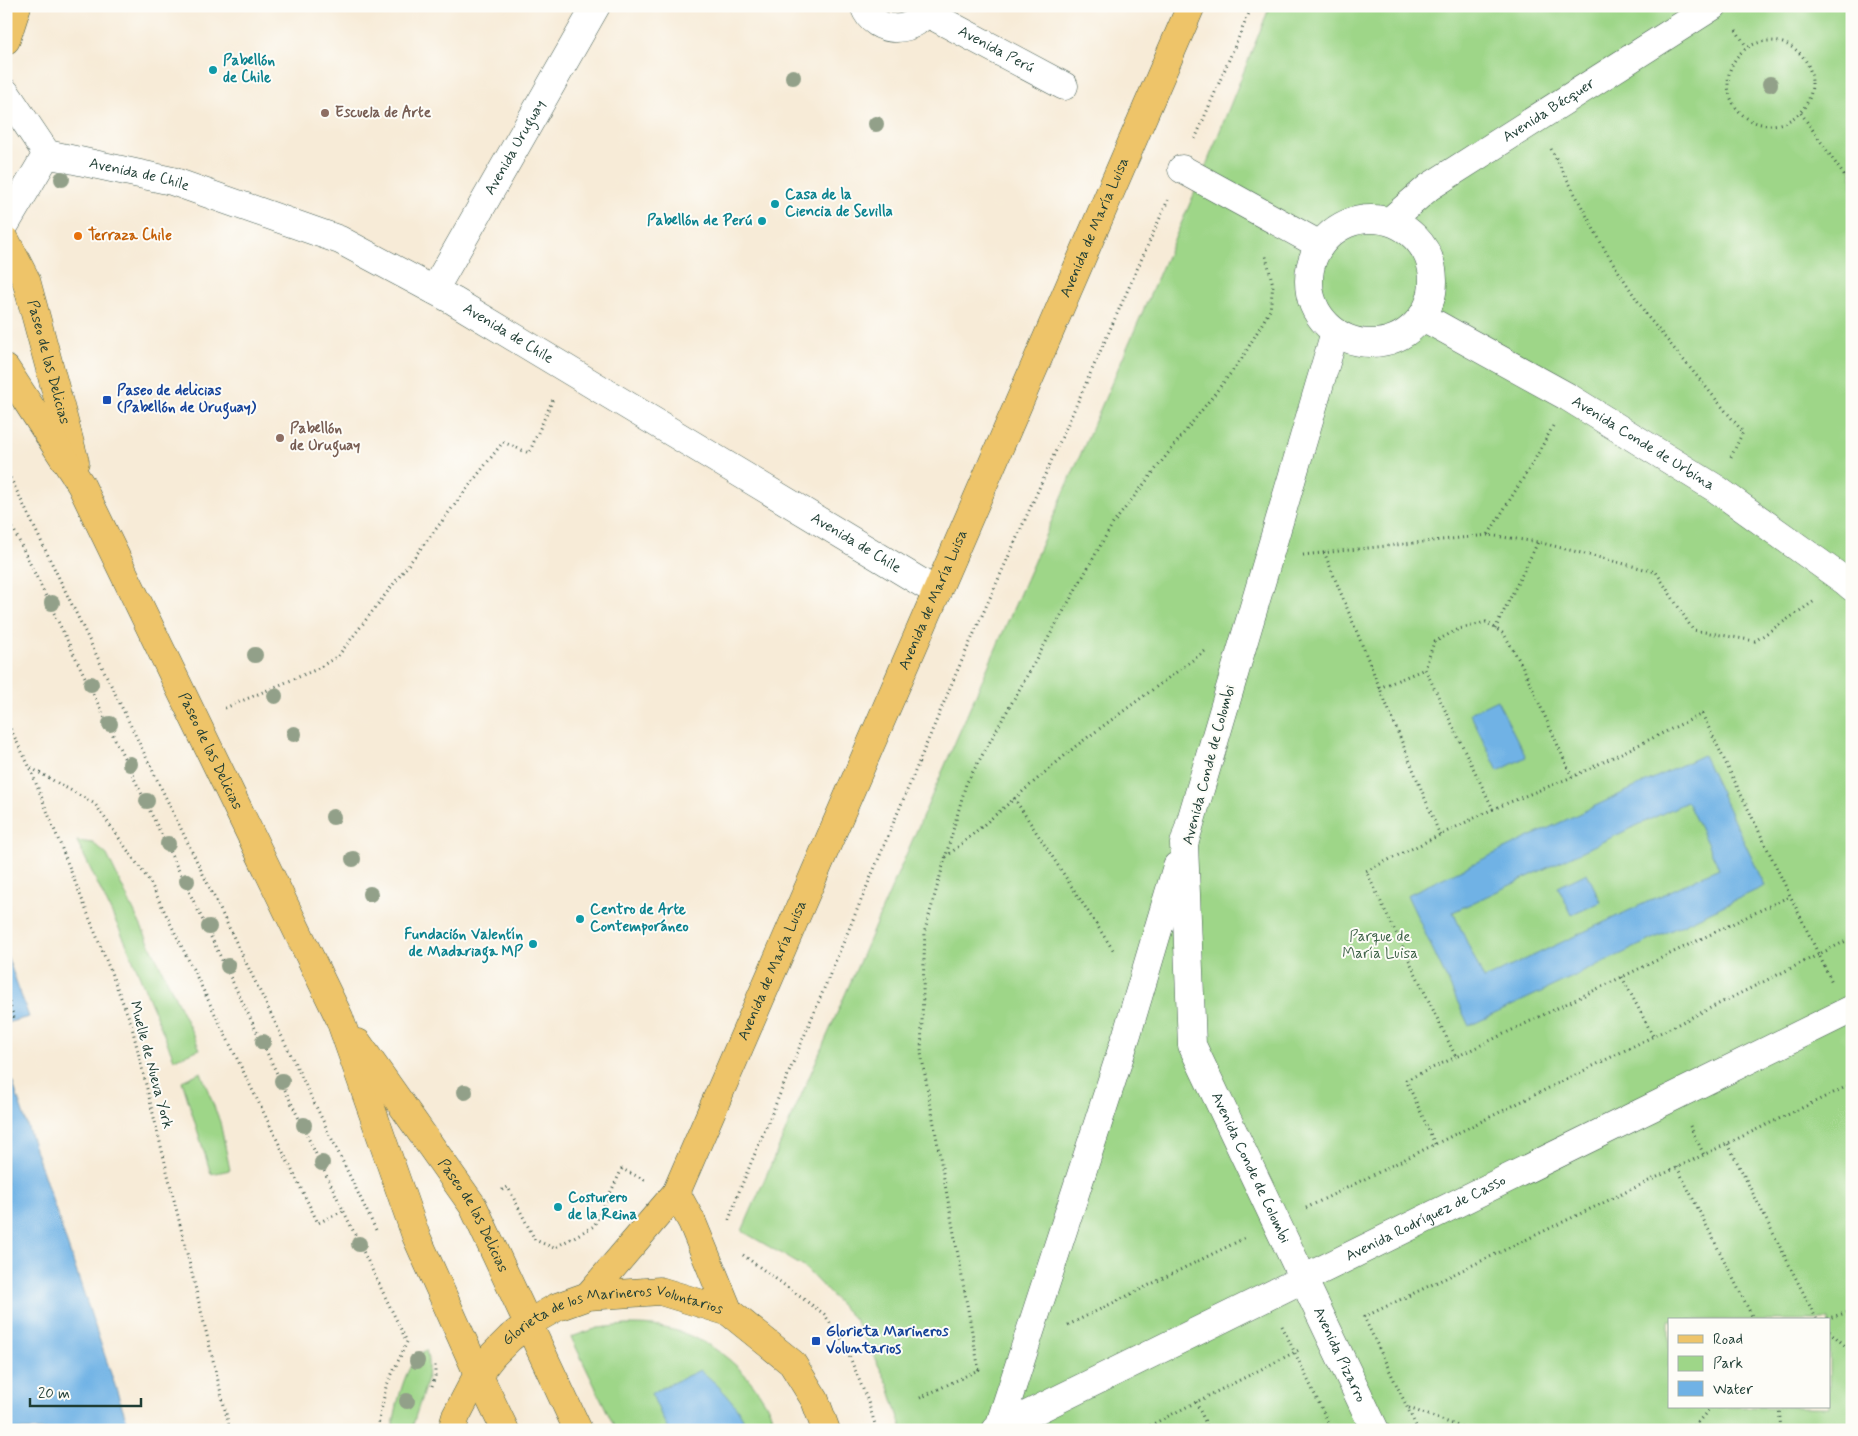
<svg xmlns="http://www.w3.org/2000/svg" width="1858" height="1436" viewBox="0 0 1858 1436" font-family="Mynerve,sans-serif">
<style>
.green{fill:#9ed688;stroke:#5e8a5e;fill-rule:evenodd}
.water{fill:#70b2e5;stroke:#48788c;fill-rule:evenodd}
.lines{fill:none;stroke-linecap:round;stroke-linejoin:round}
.minor-casing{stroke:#3f574c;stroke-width:29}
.major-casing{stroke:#3f574c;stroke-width:29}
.path{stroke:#3f574c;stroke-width:3;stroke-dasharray:1 4;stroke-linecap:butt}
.minor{stroke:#fff;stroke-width:28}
.major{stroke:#eec469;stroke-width:28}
.tree{fill:#92a089}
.culture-dot{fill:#0f9aa8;stroke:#fdfcf7;stroke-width:2}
.education-dot{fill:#8d6e63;stroke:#fdfcf7;stroke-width:2}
.food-dot{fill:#e8710a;stroke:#fdfcf7;stroke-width:2}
.transit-dot{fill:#1a4fb4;stroke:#fdfcf7;stroke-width:2}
.labels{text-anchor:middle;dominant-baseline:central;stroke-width:4;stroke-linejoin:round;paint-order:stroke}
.street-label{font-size:15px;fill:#1f3d34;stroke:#fdfcf7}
.culture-label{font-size:15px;font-weight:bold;fill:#0d838f;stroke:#fdfcf7;text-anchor:start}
.education-label{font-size:15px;font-weight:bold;fill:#785e54;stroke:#fdfcf7;text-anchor:start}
.food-label{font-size:15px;font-weight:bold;fill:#c56008;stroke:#fdfcf7;text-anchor:start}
.transit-label{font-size:15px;font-weight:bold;fill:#164399;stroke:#fdfcf7;text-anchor:start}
.park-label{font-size:15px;fill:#3f6349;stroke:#fdfcf7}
</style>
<rect width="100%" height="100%" fill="#fdfcf7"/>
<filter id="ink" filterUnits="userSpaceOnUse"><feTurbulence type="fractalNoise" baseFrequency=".02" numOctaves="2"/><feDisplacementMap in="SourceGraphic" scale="10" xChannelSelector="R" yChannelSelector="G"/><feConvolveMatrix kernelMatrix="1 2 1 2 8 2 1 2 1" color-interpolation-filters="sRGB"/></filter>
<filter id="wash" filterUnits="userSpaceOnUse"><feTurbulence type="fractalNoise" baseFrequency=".0096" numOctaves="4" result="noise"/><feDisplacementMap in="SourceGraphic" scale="20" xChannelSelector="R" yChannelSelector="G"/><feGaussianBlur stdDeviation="1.12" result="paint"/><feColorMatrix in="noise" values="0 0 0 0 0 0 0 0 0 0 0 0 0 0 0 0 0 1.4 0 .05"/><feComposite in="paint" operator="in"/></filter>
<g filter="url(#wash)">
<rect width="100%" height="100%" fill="#f7ebd7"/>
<g class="green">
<path d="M1270,6h582v1424h-949l-15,-46 -33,-64 -51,-53 -62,-36 459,-1053zM1669,1320h160v87h-160z"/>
<path d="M77,841l16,2 14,12 93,194 -26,10 -48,-116z"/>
<path d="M201,1072l19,50 10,48 -19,4 -29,-93z"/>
<path d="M626,1325c9,0 18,0 27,1 58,7 106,50 125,104h-162l-45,-93 27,-9z"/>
<path d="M426,1350c8,27 -9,54 -14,80h-20c5,-24 11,-67 34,-80z"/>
</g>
<g class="water">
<path d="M1497,700l29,57 -28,14 -28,-58z"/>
<path d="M1703,755l62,131 -296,140 -62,-131zM1687,802l32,66 -235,111 -31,-67z"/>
<path d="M1587,873l14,29 -29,13 -14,-28z"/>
<path d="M6,953l23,64 -23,6z"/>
<path d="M6,1063l124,367h-124z"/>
<path d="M700,1370c21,17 38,34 48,60h-80l-17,-37z"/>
</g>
</g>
<g filter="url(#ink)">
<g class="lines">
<defs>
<g id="minor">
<path d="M864,6c11,31 54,28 65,0"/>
<path id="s1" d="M927,13l137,73"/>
<path id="s2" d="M6,93l41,61 125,27 168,59 114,61 483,291"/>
<path d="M1182,169l138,76"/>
<circle cx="1371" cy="281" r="62"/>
<path id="s3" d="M1390,221l39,-34 284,-181"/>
<path d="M6,223l41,-69"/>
<path id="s4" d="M434,290l162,-284"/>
<path id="s5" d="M1423,317l145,80 147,91 130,93 7,6"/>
<path id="s6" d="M1335,332l-151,512 8,201 183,385"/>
<path d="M999,1427l128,-393 50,-168"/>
<path id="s7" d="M996,1430l856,-421"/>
</g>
<g id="major">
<path d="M6,40l11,-34"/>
<path id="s8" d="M6,241l20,39 49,182"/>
<path id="s9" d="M6,369l75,116 258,532 77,219 62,138 27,56"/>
<path id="s10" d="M358,1043l115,163 105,224"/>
<path d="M676,1193l16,29 37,90"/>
<path id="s11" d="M588,1296l88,-103 515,-1187"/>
<path id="s12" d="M452,1430l4,-14 22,-42 15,-19 17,-17 19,-15 28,-16 31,-11 72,-5 69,21 63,51 23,37 11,30"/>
</g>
</defs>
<use href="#minor" class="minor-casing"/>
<use href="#major" class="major-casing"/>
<g class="path">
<path d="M1736,30l10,16"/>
<circle cx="1770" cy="83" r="42"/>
<path d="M1801,113l51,74"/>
<path d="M1195,139l57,-133"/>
<path d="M1551,149l55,103 42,65 95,115 -13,27"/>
<path d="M1553,426l-19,35 -46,74 50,7 118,30 37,58 62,11 61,-41"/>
<path d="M6,469l370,761"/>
<path d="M6,514l401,828 -21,45 -9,43"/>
<path d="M1324,552l116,283"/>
<path d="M1303,555l185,-20"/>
<path d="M1495,629l43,-87"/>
<path d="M1379,688l46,-19"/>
<path d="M225,708l90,-38 23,-14 165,-214 26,11 24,-54"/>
<path d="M6,720l24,48 101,255 99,407"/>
<path d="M31,768l64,36 55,78 168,341 25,-12"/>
<path d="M1572,777l-50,-112 -18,-31 -18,-12 -27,7 -25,13 -9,27 68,140 79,-32 130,-63 130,268"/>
<path d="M1014,798l101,155"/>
<path d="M1493,809l-127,62 90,186 334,-161"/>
<path d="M946,857l130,-111 129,-95"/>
<path d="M1622,977l31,59"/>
<path d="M6,993l9,28"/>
<path d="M1690,1126l14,29"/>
<path d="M1435,1144l-29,-64 50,-23"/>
<path d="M1728,1144l89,176"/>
<path d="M1677,1167l77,153"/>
<path d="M502,1190l6,-3 27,53 19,8 40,-22 28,-57 23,11"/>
<path d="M1306,1208l546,-270"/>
<path d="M729,1220l9,-26 217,-518 213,-476"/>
<path d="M743,1255l81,59 20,29 23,56 10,31"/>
<path d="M1822,1320l30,-9"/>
<path d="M1068,1325l179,-88"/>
<path d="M1282,1326l50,104"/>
<path d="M1829,1331l23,21"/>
<path d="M979,1370l-58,-317 4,-123 41,-146 146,-259 129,-165 29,-50 3,-25 -8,-32"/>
<path d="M432,1386l3,-10v-13"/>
<path d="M920,1398l60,-29"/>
<path d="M1196,1402l13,28"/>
<path d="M1779,1407l2,23"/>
<path d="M1409,1408l60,22"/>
<path d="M1141,1430l160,-81"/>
<path d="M1418,1430l-54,-113 488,-233"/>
<path d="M1691,1430l20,-23"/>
</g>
<use href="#minor" class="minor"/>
<use href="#major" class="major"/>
</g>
<g class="tree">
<circle cx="793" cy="77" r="8"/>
<circle cx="1770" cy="84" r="8"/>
<circle cx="876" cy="124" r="8"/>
<circle cx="62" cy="179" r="8"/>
<circle cx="52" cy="603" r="8"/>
<circle cx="255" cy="655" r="8"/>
<circle cx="91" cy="684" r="8"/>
<circle cx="275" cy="696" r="8"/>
<circle cx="110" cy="724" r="8"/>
<circle cx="294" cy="734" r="8"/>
<circle cx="130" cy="764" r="8"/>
<circle cx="147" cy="801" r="8"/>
<circle cx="333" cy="817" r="8"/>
<circle cx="168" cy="844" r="8"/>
<circle cx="353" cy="859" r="8"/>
<circle cx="187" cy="881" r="8"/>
<circle cx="370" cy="894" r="8"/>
<circle cx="209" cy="927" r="8"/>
<circle cx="228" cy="966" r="8"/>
<circle cx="263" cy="1042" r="8"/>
<circle cx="282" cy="1081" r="8"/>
<circle cx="465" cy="1092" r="8"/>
<circle cx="304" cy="1125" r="8"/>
<circle cx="322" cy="1163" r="8"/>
<circle cx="359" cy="1244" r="8"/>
<circle cx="417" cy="1361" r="8"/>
<circle cx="407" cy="1401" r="8"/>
</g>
</g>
<g class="culture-dot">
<circle cx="213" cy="70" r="5"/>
<circle cx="775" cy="204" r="5"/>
<circle cx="762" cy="221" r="5"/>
<circle cx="580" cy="919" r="5"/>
<circle cx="533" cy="944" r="5"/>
<circle cx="558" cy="1207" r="5"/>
</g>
<g class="education-dot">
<circle cx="325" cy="113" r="5"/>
<circle cx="280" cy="438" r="5"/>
</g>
<circle class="food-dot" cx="78" cy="236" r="5"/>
<g class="transit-dot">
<rect x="102" y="395" width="10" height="10" rx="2.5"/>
<rect x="811" y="1336" width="10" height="10" rx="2.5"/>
</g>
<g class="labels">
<g class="street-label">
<text stroke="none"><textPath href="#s1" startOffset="78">Avenida Perú</textPath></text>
<text stroke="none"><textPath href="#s3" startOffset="194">Avenida Bécquer</textPath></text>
<text stroke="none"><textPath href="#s4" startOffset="164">Avenida Uruguay</textPath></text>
<text stroke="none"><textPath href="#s2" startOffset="168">Avenida de Chile</textPath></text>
<text stroke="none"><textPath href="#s11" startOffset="1188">Avenida de María Luisa</textPath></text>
<text stroke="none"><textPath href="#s2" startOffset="572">Avenida de Chile</textPath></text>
<text stroke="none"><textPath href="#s8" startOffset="129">Paseo de las Delicias</textPath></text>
<text stroke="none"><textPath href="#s5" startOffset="254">Avenida Conde de Urbina</textPath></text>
<text stroke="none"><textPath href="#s2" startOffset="978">Avenida de Chile</textPath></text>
<text stroke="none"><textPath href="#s11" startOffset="782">Avenida de María Luisa</textPath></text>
<text stroke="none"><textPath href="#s9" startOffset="434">Paseo de las Delicias</textPath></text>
<text transform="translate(1209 765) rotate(-75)">Avenida Conde de Colombi</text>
<text stroke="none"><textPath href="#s11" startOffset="378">Avenida de María Luisa</textPath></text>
<text transform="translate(151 1065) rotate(75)">Muelle de Nueva York</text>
<text stroke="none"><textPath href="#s6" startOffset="871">Avenida Conde de Colombi</textPath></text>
<text stroke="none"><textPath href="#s10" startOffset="208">Paseo de las Delicias</textPath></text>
<text stroke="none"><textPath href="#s7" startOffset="479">Avenida Rodríguez de Casso</textPath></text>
<text stroke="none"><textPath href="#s12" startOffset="220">Glorieta de los Marineros Voluntarios</textPath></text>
<text stroke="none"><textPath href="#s6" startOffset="1078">Avenida Pizarro</textPath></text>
</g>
<g class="culture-label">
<text x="223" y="61">Pabellón<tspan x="223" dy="17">de Chile</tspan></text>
<text x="785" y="195">Casa de la<tspan x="785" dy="17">Ciencia de Sevilla</tspan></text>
<text x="752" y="221" text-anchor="end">Pabellón de Perú</text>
<text x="590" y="910">Centro de Arte<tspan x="590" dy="17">Contemporáneo</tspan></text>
<text x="523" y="935" text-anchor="end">Fundación Valentín<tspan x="523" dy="17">de Madariaga MP</tspan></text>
<text x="568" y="1198">Costurero<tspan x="568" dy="17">de la Reina</tspan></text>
</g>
<g class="education-label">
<text x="335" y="113">Escuela de Arte</text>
<text x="290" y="429">Pabellón<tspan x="290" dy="17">de Uruguay</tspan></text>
</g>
<g class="food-label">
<text x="88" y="236">Terraza Chile</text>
</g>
<g class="transit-label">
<text x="117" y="391">Paseo de delicias<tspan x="117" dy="17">(Pabellón de Uruguay)</tspan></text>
<text x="826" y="1332">Glorieta Marineros<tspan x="826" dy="17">Voluntarios</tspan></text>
</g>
<g class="park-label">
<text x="1380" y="937">Parque de<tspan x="1380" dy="17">María Luisa</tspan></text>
</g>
</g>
<rect width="1858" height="1436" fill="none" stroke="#fdfcf7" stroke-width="25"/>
<rect x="1668" y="1318" width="162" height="90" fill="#fdfcf7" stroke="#a4b0a9"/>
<rect x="1678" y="1335" width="25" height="8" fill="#eec469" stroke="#a4b0a9"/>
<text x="1713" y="1344" font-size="15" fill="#1f3d34">Road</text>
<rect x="1678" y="1356" width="25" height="15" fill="#9ed688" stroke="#a4b0a9"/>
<text x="1713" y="1368" font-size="15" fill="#1f3d34">Park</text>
<rect x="1678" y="1381" width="25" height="15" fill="#70b2e5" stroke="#a4b0a9"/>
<text x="1713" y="1394" font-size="15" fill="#1f3d34">Water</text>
<path d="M30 1398v8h111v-8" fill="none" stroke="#1f3d34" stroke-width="2.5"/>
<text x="38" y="1398" font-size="15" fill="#1f3d34" stroke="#fdfcf7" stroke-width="4" paint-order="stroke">20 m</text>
</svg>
